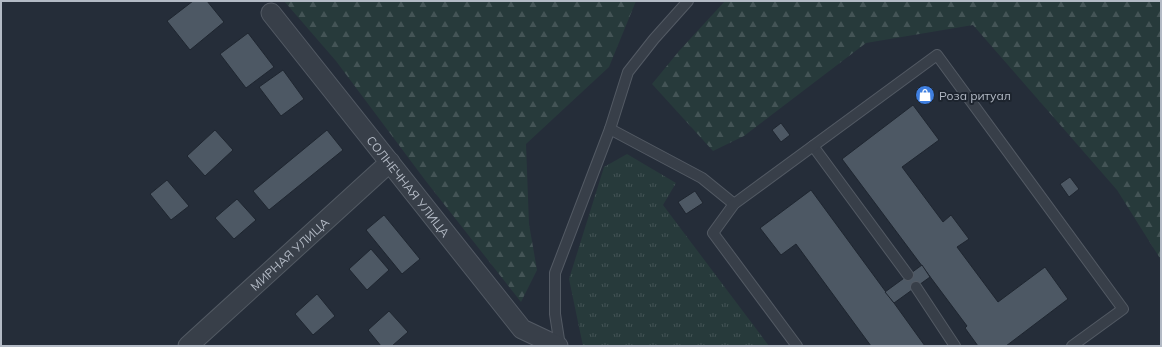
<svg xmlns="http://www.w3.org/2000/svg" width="1162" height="347" viewBox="0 0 1162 347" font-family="Mulish,sans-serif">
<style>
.grass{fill:url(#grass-tufts)}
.forest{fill:url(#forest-firs)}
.building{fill:#4d5864;stroke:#1f2630}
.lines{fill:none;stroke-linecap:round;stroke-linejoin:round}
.lane-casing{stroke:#535a64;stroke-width:12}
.street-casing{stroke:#535a64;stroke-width:21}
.lane{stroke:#383f49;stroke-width:10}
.street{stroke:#383f49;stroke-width:19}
.labels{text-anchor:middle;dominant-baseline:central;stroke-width:4;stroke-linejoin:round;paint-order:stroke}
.poi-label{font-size:12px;fill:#b3bac5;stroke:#1d242e;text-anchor:start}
.street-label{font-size:12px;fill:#b3bac5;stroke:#1d242e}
</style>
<defs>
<pattern id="grass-tufts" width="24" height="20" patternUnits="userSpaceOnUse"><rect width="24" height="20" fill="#273a3b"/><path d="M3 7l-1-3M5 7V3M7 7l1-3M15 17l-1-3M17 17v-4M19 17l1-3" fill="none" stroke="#445456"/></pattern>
<pattern id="forest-firs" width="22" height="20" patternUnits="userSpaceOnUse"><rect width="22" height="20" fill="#273a3b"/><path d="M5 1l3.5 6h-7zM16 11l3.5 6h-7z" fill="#445456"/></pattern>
</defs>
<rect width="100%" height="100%" fill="#252d39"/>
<path class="grass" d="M627,154l49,29 -13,22 106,141h-186l-14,-67 35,-112z"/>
<g class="forest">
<path d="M284,1h352l-27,66 -83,77 3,80 8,46 -16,32 -96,-122 -89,-119z"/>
<path d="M725,1h436v259l-44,-70 -144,-165 -107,18 -122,93 -31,15 -61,-67 27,-33z"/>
</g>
<g class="building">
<path d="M193,1h14l17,21 -34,28 -23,-29z"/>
<path d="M248,33l26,34 -28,21 -26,-34z"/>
<path d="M283,70l21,29 -23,17 -22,-29z"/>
<path d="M913,105l26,35 -37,27 41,55 8,-7 18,24 -12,8 41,55 47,-35 23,32 -62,47h-28l-13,-18 2,-2 -125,-167z"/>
<path d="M781,123l9,12 -9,7 -9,-12z"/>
<path d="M215,130l18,20 -28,26 -18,-20z"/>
<path d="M327,130l16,20 -74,60 -16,-19z"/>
<path d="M1070,177l9,12 -10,8 -9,-13z"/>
<path d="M167,180l22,26 -18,14 -21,-26z"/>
<path d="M811,190l83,113 31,43h-54l-75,-102 -15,11 -21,-27z"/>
<path d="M695,191l8,12 -17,11 -8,-12z"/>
<path d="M237,199l19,21 -22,19 -19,-21z"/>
<path d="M384,215l36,44 -18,15 -36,-44z"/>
<path d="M371,249l18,21 -22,20 -18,-21z"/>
<path d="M922,265l8,12 -36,26 -9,-11z"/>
<path d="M317,294l18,22 -22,19 -18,-21z"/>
<path d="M389,311l19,21 -16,14h-11l-13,-16z"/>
</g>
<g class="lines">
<defs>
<g id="lane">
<path d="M610,129l92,49 32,26"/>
<path d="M813,146l95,129"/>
<path d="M916,287l39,59"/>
<path d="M560,346l-5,-32v-41l55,-144 18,-57 26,-33 34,-38"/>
<path d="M797,346l-84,-113 21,-29 203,-149 186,254 -51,37"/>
</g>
<g id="street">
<path id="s1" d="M271,13l251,316 36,17"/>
<path id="s2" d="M188,346l202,-184"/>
</g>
</defs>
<use href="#lane" class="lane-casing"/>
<use href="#street" class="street-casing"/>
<use href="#lane" class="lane"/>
<use href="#street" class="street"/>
</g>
<defs>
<symbol id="shop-disc" viewBox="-11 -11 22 22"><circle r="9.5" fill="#3f7fe0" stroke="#1d242e"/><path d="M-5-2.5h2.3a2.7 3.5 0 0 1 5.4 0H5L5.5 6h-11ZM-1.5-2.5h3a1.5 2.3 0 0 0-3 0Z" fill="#fff"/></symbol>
</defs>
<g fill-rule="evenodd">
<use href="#shop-disc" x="914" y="84" width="22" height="22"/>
</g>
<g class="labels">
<g class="poi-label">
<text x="939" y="95">Роза ритуал</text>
</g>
<g class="street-label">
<text stroke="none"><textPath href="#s1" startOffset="221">СОЛНЕЧНАЯ УЛИЦА</textPath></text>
<text stroke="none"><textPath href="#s2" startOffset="137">МИРНАЯ УЛИЦА</textPath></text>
</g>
</g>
<rect width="1162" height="347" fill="none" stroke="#b3bac5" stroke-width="4"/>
</svg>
